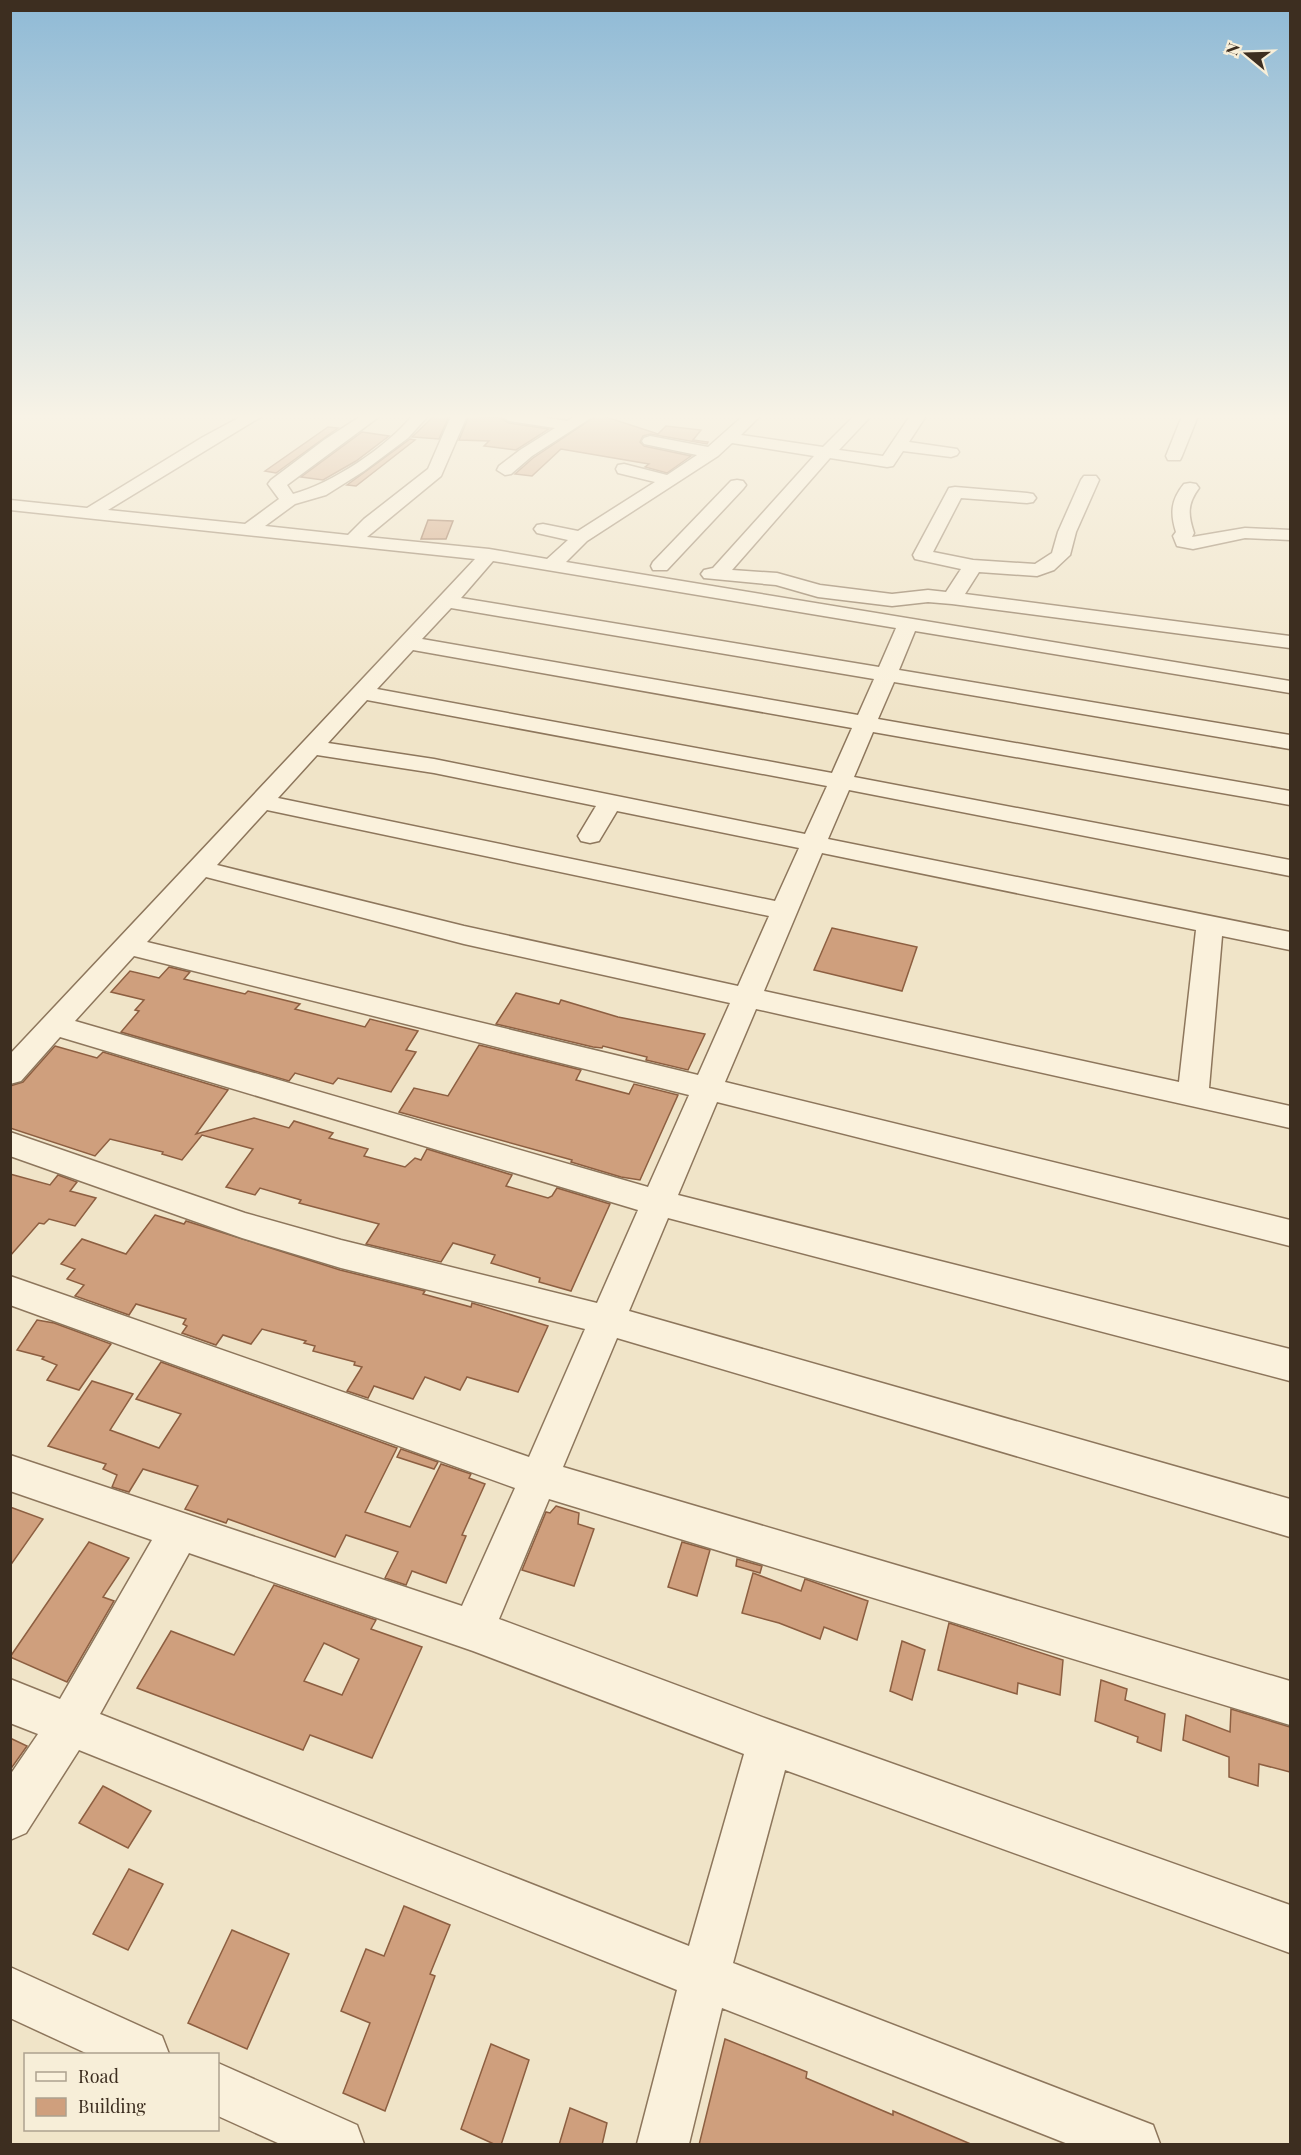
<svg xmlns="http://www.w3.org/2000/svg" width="1301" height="2155" viewBox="0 0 1301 2155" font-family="'Playfair Display',serif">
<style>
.building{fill:#cf9f7d;stroke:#8d5f41;stroke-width:1.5;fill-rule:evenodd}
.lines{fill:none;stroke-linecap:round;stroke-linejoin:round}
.minor-casing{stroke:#8d765c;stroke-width:3}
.minor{fill:#faf1dc;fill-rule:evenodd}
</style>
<rect width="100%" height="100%" fill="#f0e4c8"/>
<g class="building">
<path d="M434,416h15l-10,23 -27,-2z"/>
<path d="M469,416l31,2 9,5 40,6 -33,21 -32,-4 5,-5 -30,-1z"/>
<path d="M596,416h7l55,18 8,-8 35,4 -8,10 15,2 -1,2 -57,-10 -7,2 -3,6 4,4 47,10 -24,17 -22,-6 4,-3 -88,-15 -29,27 -17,-2 18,-16z"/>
<path d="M328,427l10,1 -62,45 -11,-2z"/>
<path d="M362,432l27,4 -33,25 -33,19 -22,-3z"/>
<path d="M410,439l5,1 -59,46 -9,-1z"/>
<path d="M428,520l25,1 -7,18h-25z"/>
<path d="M832,928l85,19 -15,44 -88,-21z"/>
<path d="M169,967l21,5 -6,7 61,15 3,-3 52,13 -5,5 70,18 5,-8 48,12 -12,19 10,2 -25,40 -53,-14 -5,6 -38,-11 -6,8 -168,-49 18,-21 -4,-1 9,-10 -33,-8 19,-21 29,7z"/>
<path d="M516,993l43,11 2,-4 57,17 87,17 -17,36 -42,-10 1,-3 -44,-11 -1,2 -9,-1 -97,-23z"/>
<path d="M479,1045l102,25 -5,10 53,14 5,-10 44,11 -38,85 -19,-3 -50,-15 1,-2 -173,-48 15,-24 34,8z"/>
<path d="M55,1046l42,12 6,-6 125,38 -32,44 58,-16 35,10 5,-7 39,12 -4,5 39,11 -4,7 41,11 10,-9 6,2 6,-11 85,26 -6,11 42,12 4,-2 5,-8 53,16 -39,87 -32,-9 1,-4 -49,-15 4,-8 -42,-12 -12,19 -75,-18 13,-20 -80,-21 2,-3 -41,-12 -5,7 -29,-8 27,-38 -51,-14 -20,25 -20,-6 1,-2 -53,-13 -15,17 -85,-28v-42l13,-4z"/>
<path d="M10,1174l40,11 8,-10 19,7 -7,9 26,7 -21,28 -26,-7 -5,5 -5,-1 -29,33z"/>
<path d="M155,1215l29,9 2,-3 154,49 85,21 -2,3 48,13 1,-4 76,23 -30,66 -51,-15 -7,13 -35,-13 -12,22 -39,-13 -6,12 -21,-7 15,-24 -8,-2 1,-3 -42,-11 2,-5 -11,-3 2,-2 -44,-12 -11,15 -28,-9 -7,10 -34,-12 5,-7 -4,-2 3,-5 -50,-15 -7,11 -54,-19 9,-11 -17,-6 8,-10 -14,-5 21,-25 44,15z"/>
<path d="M37,1320l17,3 57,21 -32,46 -32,-10 10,-15 -15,-6 2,-2 -27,-7z"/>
<path d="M161,1362l236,86 -32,64 45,15 31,-63 30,10 -2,4 16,6 -23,51 4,1 -20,47 -34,-12 -6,14 -21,-7 13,-26 -52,-17 -11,22 -107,-38 -2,4 -41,-14 13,-23 -55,-17 -14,23 -17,-5 5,-12 -14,-6 3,-5 -58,-18 44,-65 41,13 -23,36 49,18 22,-34 -45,-15z"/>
<path d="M401,1449l37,13 -4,7 -37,-12z"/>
<path d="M556,1506l23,7 -1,11 16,5 -20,57 -52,-16 24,-58 4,1z"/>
<path d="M10,1507l33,12 -33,47z"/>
<path d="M89,1542l40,16 -26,39 11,4 -47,81 -57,-25z"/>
<path d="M682,1542l28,8 -13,46 -29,-9z"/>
<path d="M737,1559l25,7 -2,7 -24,-7z"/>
<path d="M753,1573l48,18 4,-12 63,22 -11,39 -33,-13 -4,12 -41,-16 -37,-10z"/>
<path d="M274,1585l102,35 -5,9 51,18 -50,111 -62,-23 -7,15 -166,-62 34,-57 63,24zM324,1643l35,16 -17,36 -38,-14z"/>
<path d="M949,1623l114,37 -3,35 -42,-12 -1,11 -79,-24z"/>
<path d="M902,1641l23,9 -13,50 -22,-9z"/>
<path d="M1101,1680l26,9 -2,11 40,14 -4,37 -24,-9 1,-5 -43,-16z"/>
<path d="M1231,1709l59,18v45l-31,-8 -1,22 -29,-9v-20l-46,-17 3,-25 44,17z"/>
<path d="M10,1738l17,8 -17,24z"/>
<path d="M103,1786l48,25 -23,37 -49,-25z"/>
<path d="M129,1869l34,15 -35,66 -35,-16z"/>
<path d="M404,1906l46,19 -20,49 5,2 -50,135 -42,-18 27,-70 -29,-12 25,-62 18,7z"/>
<path d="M232,1930l57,24 -42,95 -59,-26z"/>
<path d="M725,2039l82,33 -1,6 87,37v-4l80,34h-274z"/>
<path d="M491,2044l38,16 -28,85h-5l-35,-16z"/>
<path d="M570,2108l37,15 -5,22h-43z"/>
</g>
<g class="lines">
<defs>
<g id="minor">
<path d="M242,416h20l-154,94 137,14 34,-25 -11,-15 3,-4 53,-40 37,-24h19l-93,69 6,9c38,-10 94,-47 119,-78h16l-20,22 -44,33 -38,24 -31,9 -30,22 83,9 16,-16 64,-50 23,-53h16l-26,60 -74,61 122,12 58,10 21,-19 -31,-7 -3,-4 3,-4 6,-1 35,7 77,-49 -37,-9 -2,-4 2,-4 6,-1 43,11 30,-20 -53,-11 -2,-3 2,-3 6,-2 58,11 35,-31h17l-19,19 82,12 31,-31h17l-32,34 44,6 27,-40h16l-17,26 48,7 2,3 -2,3 -6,2 -48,-6 -10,15 -6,1 -57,-9 -98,112 45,3 43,12 72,9 36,-4 18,2 15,-23 -46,-10 -2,-4 36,-67 6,-1 72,6 6,1 3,4 -3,4 -6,1 -66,-5 -28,54 40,8 62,4 17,-11 6,-21 23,-52 3,-4h12l3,4 -23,52 -6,23 -16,15 -17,6 -58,-4 -14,22 325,42v12l-338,-44 -24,-2 -36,4 -74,-9 -42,-12 -72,-7 -3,-4 3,-4 9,-2 101,-112 -82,-13 -14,13 -131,85 -21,21 724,119v12l-375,-62 -16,39 391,65v14l-396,-67 -16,37 412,72v14l-417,-73 -19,45 436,83v16l-441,-86 -21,49 462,93v18l-68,-14 -13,152 81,18v22l-534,-119 -31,73 565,138v26l-573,-144 -39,93 612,154v32l-622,-163 -39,93 661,188v38l-673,-199 -54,129 727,214v44l-741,-226 -50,120 271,101 520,185v48l-505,-183 -52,193 420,162 7,19h-92l-346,-136 -33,136h-52l40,-154 -598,-240 -53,83 -16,7v-65l28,-41 -28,-11v-44l50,20 92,-159 -142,-49v-36l452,151 53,-118 -505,-183v-29l519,181 56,-128 -244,-61 -99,-30 -232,-82v-24l235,81 96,27 256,63 41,-93 -578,-173 -39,44 -11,3v-30l465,-495 -465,-49v-10l77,8 116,-71zM493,561l403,67 -17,39 -418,-69zM451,608l423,71 -16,36 -436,-76zM413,650l439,78 -20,45 -455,-84zM367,700l460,86 -22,48 -371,-75 -106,-16zM317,755l117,18 162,33 -18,30 3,5 9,2 9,-2 18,-30 182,37 -24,53 -497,-103zM267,810l502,106 -31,70 -274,-60 -247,-61zM822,853l374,77 -17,152 -415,-91zM206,877l258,67 266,59 -32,72 -551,-133zM134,956l555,139 -41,92 -573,-166zM189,1553l284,98 271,103 -55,192 -589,-232z"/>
<path d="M501,416h35l31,5 8,-5h19l-62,40 -21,18 -6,1 -8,-5 2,-4 21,-16 35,-22 -46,-7z"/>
<path d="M1182,416h16l-16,40 -2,4h-12l-2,-4z"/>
<path d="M737,480l6,1 3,4 -3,4 -76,81h-14l-2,-4 2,-4 78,-81z"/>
<path d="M1190,483l6,1 3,4c-12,16 -11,27 -5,45l-2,4 53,-9 45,2v10l-45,-2 -52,11 -16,-3 -4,-10 3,-4c-6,-19 -5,-32 8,-48z"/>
<path d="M10,1967l152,69 7,18h-81l-78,-36z"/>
<path d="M218,2063l139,62 7,19h-84l-62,-28z"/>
</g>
</defs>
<use href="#minor" class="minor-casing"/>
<use href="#minor" class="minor"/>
</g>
<linearGradient id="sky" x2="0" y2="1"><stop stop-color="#8fbad6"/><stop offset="0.58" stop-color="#f8f3e6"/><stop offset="1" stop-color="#f8f3e6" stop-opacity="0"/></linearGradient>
<rect width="1301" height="718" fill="url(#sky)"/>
<rect width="1301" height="2155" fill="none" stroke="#3d2e20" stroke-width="24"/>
<rect x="24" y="2053" width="195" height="78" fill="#f7eed8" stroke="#ada18e" stroke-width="1.5"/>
<rect x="36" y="2072" width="30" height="9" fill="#faf1dc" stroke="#ada18e" stroke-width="1.5"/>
<text x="78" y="2083" font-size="18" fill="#3d2e20">Road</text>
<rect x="36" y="2098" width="30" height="18" fill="#cf9f7d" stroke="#ada18e" stroke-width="1.5"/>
<text x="78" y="2113" font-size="18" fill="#3d2e20">Building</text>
<g transform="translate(1247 54) rotate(289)" stroke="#f7eed8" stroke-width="4.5" paint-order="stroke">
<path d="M0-4.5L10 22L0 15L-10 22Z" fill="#3d2e20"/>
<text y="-9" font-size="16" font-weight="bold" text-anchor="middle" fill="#3d2e20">N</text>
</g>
</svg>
